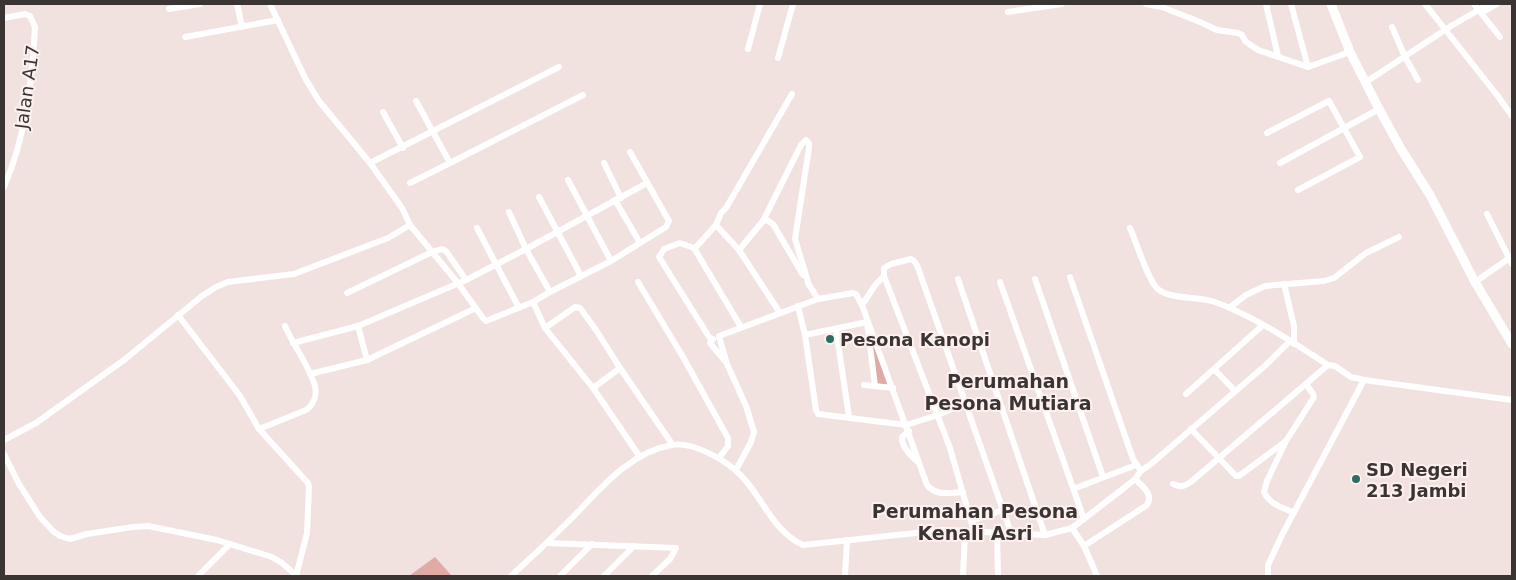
<svg xmlns="http://www.w3.org/2000/svg" width="1516" height="580" viewBox="0 0 1516 580" font-family="'DejaVu Sans',sans-serif">
<style>
.green{fill:#e0aba4}
.lines{fill:none;stroke-linecap:round;stroke-linejoin:round}
.street{stroke:#fff;stroke-width:6}
.secondary{stroke:#fff;stroke-width:9}
.poi-dot{fill:#2a6e61;stroke:#fdf0ee;stroke-width:2}
.labels{text-anchor:middle;dominant-baseline:central;stroke-width:4;stroke-linejoin:round;paint-order:stroke}
.street-label{font-size:18px;fill:#3a3433;stroke:#fdf0ee}
.poi-label{font-size:18px;font-weight:bold;fill:#3a3433;stroke:#fdf0ee;text-anchor:start}
.neighbourhood-label{font-size:19px;font-weight:bold;fill:#3a3433;stroke:#fdf0ee}
</style>
<rect width="100%" height="100%" fill="#f2e2df"/>
<g class="green">
<path d="M872,339l18,46 -13,-1z"/>
<path d="M435,557l17,19h-43z"/>
</g>
<g class="lines">
<g class="street">
<path d="M237,4l5,23"/>
<path d="M270,4l35,74 14,23 51,62 32,45 8,17 47,57 26,36 3,3 47,-19 17,-10 61,-31 55,-34 3,-6 -39,-69"/>
<path d="M1146,4l16,3 38,15 17,8 21,3 4,2 3,6 13,9 50,17 42,-15"/>
<path d="M1266,4l12,52"/>
<path d="M1291,4l17,63"/>
<path d="M1425,4l72,91 15,21"/>
<path d="M1474,4l26,33"/>
<path d="M169,9l31,-5"/>
<path d="M1485,11l12,-7"/>
<path d="M1008,12l54,-8"/>
<path d="M4,18l21,-4 5,2 5,11c-3,55 -9,109 -31,160"/>
<path d="M1392,27l13,30 13,23"/>
<path d="M185,37l93,-17"/>
<path d="M748,49l12,-45"/>
<path d="M778,58l15,-54"/>
<path d="M1366,82l85,-56 38,-22"/>
<path d="M416,101l34,62 133,-68"/>
<path d="M383,112l20,36"/>
<path d="M1267,133l62,-32 31,56 -62,33"/>
<path d="M370,163l189,-96"/>
<path d="M604,163l17,35"/>
<path d="M1280,163l99,-54"/>
<path d="M568,180l43,81"/>
<path d="M410,183l40,-20"/>
<path d="M539,197l42,79"/>
<path d="M615,200l25,43"/>
<path d="M509,212l17,37 24,43"/>
<path d="M1487,214l25,50"/>
<path d="M763,221l38,-76 5,-5 3,3v5l-14,91 14,46"/>
<path d="M477,228l42,80"/>
<path d="M1130,228c6,13 19,56 29,62 15,10 39,6 56,12 39,14 79,41 113,63l7,1 16,11 13,3 148,20"/>
<path d="M694,248l47,79"/>
<path d="M739,250l24,-29 4,-1 6,4 30,51"/>
<path d="M884,276l-8,8 -14,21 65,180c9,11 22,8 36,7"/>
<path d="M1070,277l63,182 8,12"/>
<path d="M958,279l87,256"/>
<path d="M1035,279l68,198"/>
<path d="M638,282l45,75 45,81v8l-9,12"/>
<path d="M1000,282l84,237"/>
<path d="M1475,282l36,-25"/>
<path d="M808,283l10,16"/>
<path d="M1284,284l10,42v18"/>
<path d="M347,293l85,-41 10,-3 4,2 20,29"/>
<path d="M533,302l12,26 48,60 47,69"/>
<path d="M798,306l7,29 11,75 2,4 88,11 32,-10 27,-12"/>
<path d="M1229,308l17,-13 19,-9 59,-5 10,-3 32,-25 33,-16"/>
<path d="M780,313l-41,-63 -23,-25 5,-12 5,-5 66,-114"/>
<path d="M178,315l62,81 19,33 49,54 1,4 -2,46 -11,43"/>
<path d="M358,326l9,34"/>
<path d="M545,328l30,-21 5,1 16,22 24,38 52,76"/>
<path d="M836,329l13,88"/>
<path d="M805,335l62,-13 8,64"/>
<path d="M713,339l-2,1 -1,3 15,18"/>
<path d="M711,340l-52,-83 5,-8 16,-6 14,5 2,-1 20,-22"/>
<path d="M293,343l65,-17 108,-46 60,-31 121,-66"/>
<path d="M1214,369l21,22"/>
<path d="M310,374l57,-14 109,-52"/>
<path d="M864,385l29,3"/>
<path d="M593,388l27,-20"/>
<path d="M1186,394l77,-69"/>
<path d="M259,429l47,-19c8,-6 11,-15 9,-24 -5,-18 -22,-42 -30,-60"/>
<path d="M1191,429l45,47h3l47,-35 28,-44 -1,-3 -7,-10"/>
<path d="M909,431l-7,6c-1,9 9,19 16,25"/>
<path d="M4,440l32,-17 88,-63 78,-64 14,-9 12,-5 66,-8 94,-36 22,-13"/>
<path d="M1285,443l-18,38 -3,11c6,13 18,15 30,21"/>
<path d="M4,454l15,30 21,33 13,14 7,5 10,3 17,-5 46,-7 15,-1 69,14 55,17 10,6 15,13"/>
<path d="M736,470l15,-28 3,-10 -8,-26 -19,-42 -8,-28 99,-37 35,-6 3,1 6,11"/>
<path d="M1173,484c8,4 12,2 19,-3l136,-116"/>
<path d="M1073,489l63,-24"/>
<path d="M971,521l32,-11"/>
<path d="M1072,528l12,18 13,30"/>
<path d="M974,532l-24,-84 -66,-172v-8l7,-4 20,-5 3,2 3,4 94,268"/>
<path d="M997,533l1,43"/>
<path d="M547,543l129,5 -6,11 -18,17"/>
<path d="M1084,546l63,-41c7,-11 -5,-19 -12,-26"/>
<path d="M198,576l32,-32"/>
<path d="M511,576c21,-19 41,-38 61,-58 28,-29 58,-66 100,-73 18,-4 49,13 62,24 27,22 36,61 69,76l141,-15 101,5 27,-7 52,-40 11,-9 6,-8 10,-7 116,-100 23,-23"/>
<path d="M560,576l32,-32"/>
<path d="M604,576l30,-30"/>
<path d="M845,576l2,-36"/>
<path d="M963,576l2,-45"/>
<path d="M1268,576v-11l14,-30 82,-155"/>
</g>
<path class="secondary" d="M1331,4l19,48 29,57 22,40 29,46 45,87 37,62"/>
</g>
<g class="poi-dot">
<circle cx="830" cy="339" r="5"/>
<circle cx="1356" cy="479" r="5"/>
</g>
<g class="labels">
<g class="street-label">
<text transform="translate(27 87) rotate(-82)">Jalan A17</text>
</g>
<g class="poi-label">
<text x="840" y="339">Pesona Kanopi</text>
<text x="1366" y="469">SD Negeri<tspan x="1366" dy="21">213 Jambi</tspan></text>
</g>
<g class="neighbourhood-label">
<text x="1008" y="381">Perumahan<tspan x="1008" dy="22">Pesona Mutiara</tspan></text>
<text x="975" y="511">Perumahan Pesona<tspan x="975" dy="22">Kenali Asri</tspan></text>
</g>
</g>
<rect width="1516" height="580" fill="none" stroke="#3a3433" stroke-width="10"/>
</svg>
